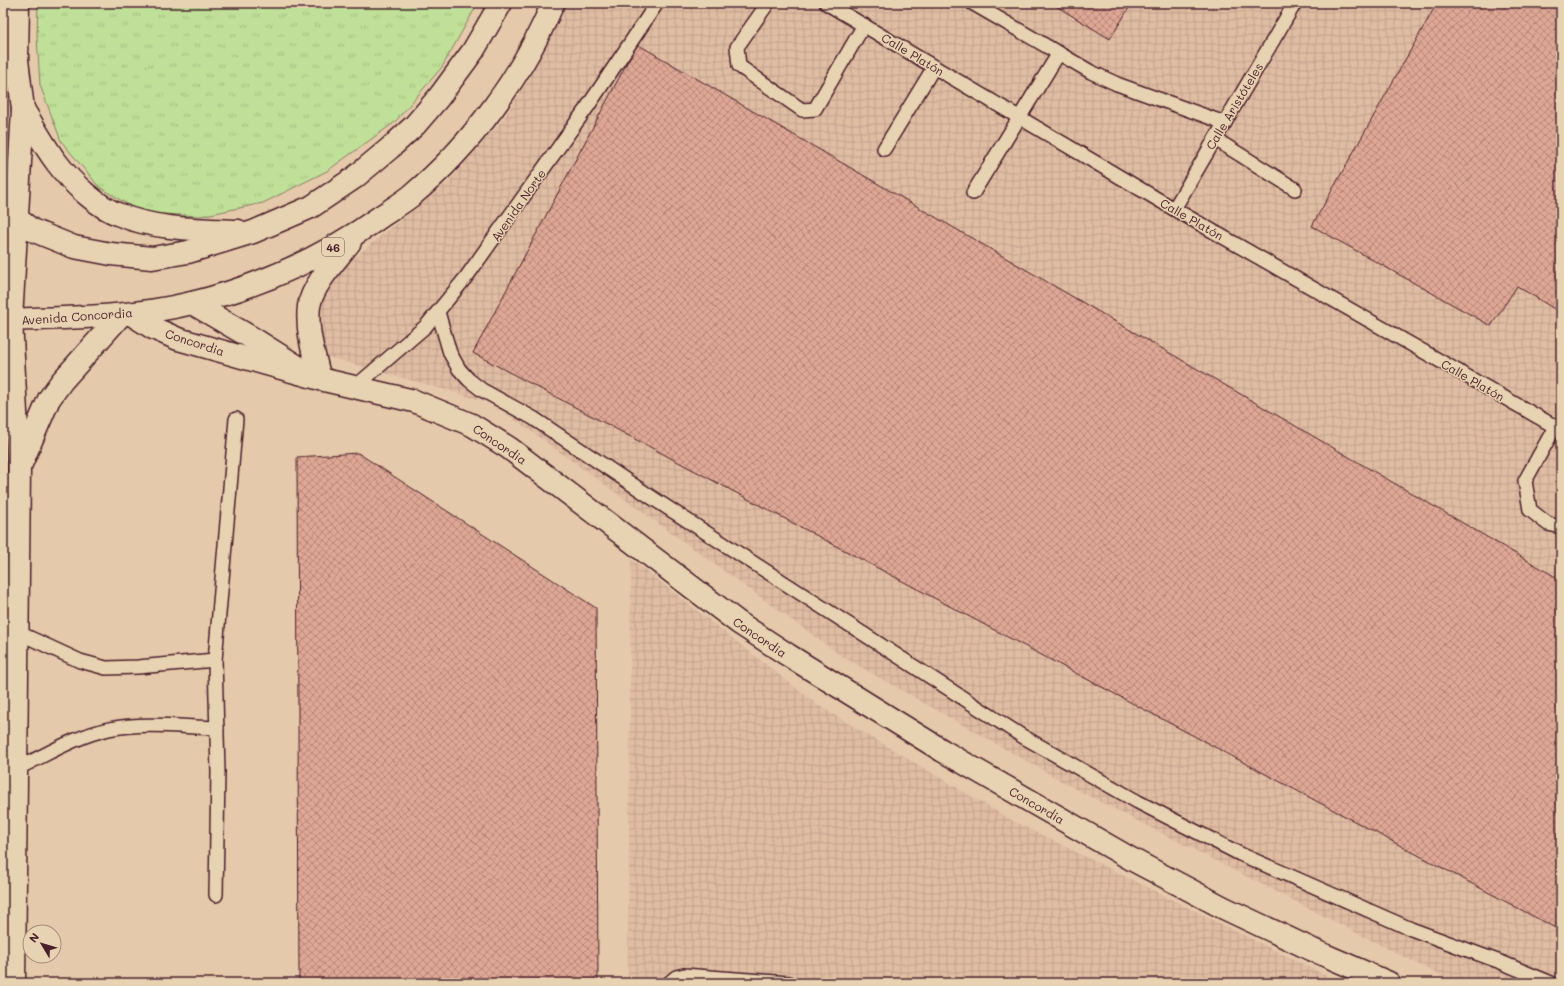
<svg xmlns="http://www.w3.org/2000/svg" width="1564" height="986" viewBox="0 0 1564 986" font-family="Mali,sans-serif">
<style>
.industrial{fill:url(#industrial-grid)}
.grass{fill:url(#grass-tufts);stroke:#857f62}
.building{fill:url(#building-cross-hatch);stroke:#4a1f2b}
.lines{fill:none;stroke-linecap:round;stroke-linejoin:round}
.lane-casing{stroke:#4a1f2b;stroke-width:16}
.secondary-casing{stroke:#4a1f2b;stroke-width:25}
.primary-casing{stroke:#4a1f2b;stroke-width:25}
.lane{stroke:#e7d2b1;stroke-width:13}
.secondary{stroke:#e7d2b1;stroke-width:22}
.primary{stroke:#e7d2b1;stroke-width:22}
.labels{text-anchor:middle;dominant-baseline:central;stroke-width:3;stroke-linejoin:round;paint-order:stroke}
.shield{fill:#e7d2b1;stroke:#795553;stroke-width:1}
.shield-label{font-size:11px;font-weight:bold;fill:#4a1f2b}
.street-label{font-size:12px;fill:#4a1f2b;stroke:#e7d2b1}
</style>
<defs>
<pattern id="industrial-grid" width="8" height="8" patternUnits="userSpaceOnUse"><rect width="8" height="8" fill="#e0bca2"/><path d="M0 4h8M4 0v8" fill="none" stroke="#c2a18c"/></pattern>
<pattern id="grass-tufts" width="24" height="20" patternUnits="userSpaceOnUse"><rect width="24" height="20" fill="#c0df98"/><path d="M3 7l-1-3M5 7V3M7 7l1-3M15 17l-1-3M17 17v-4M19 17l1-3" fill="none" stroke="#a6bf83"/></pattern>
<pattern id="building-cross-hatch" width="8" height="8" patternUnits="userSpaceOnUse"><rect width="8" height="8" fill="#dea795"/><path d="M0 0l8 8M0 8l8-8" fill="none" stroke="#b6877a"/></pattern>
</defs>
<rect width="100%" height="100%" fill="#e5c9ab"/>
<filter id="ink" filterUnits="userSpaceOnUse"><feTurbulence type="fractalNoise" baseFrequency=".025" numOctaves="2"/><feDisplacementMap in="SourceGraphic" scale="8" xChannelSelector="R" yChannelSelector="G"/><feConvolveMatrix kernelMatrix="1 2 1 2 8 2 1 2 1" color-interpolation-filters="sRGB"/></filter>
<g filter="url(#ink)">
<g class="industrial">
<path d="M564,3h997v980h-106l-374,-191 -238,-135 -351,-254 -178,-50 8,-66 44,-39 81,-65 54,-61 27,-42z"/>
<path d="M631,559l188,147 194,115 328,162h-713z"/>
</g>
<path class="grass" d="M38,3h440l-36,64 -47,55 -68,49 -64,32 -62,13 -59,-3 -43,-26 -38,-46 -21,-56 -3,-49z"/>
<g class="building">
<path d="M1051,3h81l-22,36z"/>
<path d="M1437,3h124v310l-44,-27 -26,40 -179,-100z"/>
<path d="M637,44l924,536v351l-1088,-578z"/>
<path d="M358,453l238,155 2,375h-299l-2,-526z"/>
</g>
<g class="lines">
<defs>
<g id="lane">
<path d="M768,3l-31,44 2,19 63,44 13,-1 49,-84"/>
<path d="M826,3l348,206 387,221"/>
<path d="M972,3l119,69 26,12 108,39"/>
<path d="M1215,139l80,50"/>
<path d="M884,149l50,-82"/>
<path d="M973,193l86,-140"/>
<path d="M1174,209l121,-206"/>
<path d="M438,312l12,41 9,16 10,11 13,10 51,28 121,81 368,237 116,66 102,52 171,75 92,34 48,20"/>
<path d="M355,387l71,-61 41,-50 121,-170 69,-103"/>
<path d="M1555,427l-30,54 5,29 18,14 13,3"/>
<path d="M17,632l63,29 26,7 32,-1 77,-7"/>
<path d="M16,769c30,-14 60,-33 93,-40 35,-7 73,-2 108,-1"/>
<path d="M216,895l2,-123 -3,-112 21,-241"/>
<path d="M669,983l7,-6 8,-2 105,8"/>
</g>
<g id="secondary">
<path d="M192,303l65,38 38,24"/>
<path d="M131,314l22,14 25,11 142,40 94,22 58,24 37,23 230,175 49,32 155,96 190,109 91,48 89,42 76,33"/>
</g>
<g id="primary">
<path d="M23,109c11,18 21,37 34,54 15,20 40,44 63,52 37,15 79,14 118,16"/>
<path d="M7,211l25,19 42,17 37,7 41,4 36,-6 65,-20 58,-25 43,-29 36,-30 25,-23 24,-28 34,-46 28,-48"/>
<path d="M3,320c63,-2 128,-2 189,-17 69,-17 134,-47 191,-88 9,-6 19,-12 28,-19 60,-50 112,-121 142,-193"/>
<path d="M320,379c-6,-24 -14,-49 -11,-73 4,-22 28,-47 41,-64"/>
<path d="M21,464l28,-65 13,-18 58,-65"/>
<path d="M14,983l5,-515 -8,-148 12,-211 -6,-49 1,-57"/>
</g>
</defs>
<use href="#lane" class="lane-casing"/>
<use href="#secondary" class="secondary-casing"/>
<use href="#primary" class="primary-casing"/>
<use href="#lane" class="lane"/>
<use href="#secondary" class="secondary"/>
<use href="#primary" class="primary"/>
</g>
</g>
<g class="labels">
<rect class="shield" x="322" y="238" width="22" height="18" rx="3"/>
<g class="shield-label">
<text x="333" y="247">46</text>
</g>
<g class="street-label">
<text transform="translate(913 54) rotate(31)">Calle Platón</text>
<text transform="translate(1234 106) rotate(-59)">Calle Aristóteles</text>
<text transform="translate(518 205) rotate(-55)">Avenida Norte</text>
<text transform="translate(1192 219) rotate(30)">Calle Platón</text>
<text transform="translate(77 316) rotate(-4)">Avenida Concordia</text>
<text transform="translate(195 342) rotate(18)">Concordia</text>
<text transform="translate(1473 380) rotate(30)">Calle Platón</text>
<text transform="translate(500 444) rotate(34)">Concordia</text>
<text transform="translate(760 637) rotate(34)">Concordia</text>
<text transform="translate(1037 805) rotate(30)">Concordia</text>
</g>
</g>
<rect width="1564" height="986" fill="none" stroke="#e7d2b1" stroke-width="16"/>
<rect x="8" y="8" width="1548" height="970" fill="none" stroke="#4a1f2b" stroke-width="1.5" filter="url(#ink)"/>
<g transform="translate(42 944) rotate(308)"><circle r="19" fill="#e7d2b1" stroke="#a88a7b"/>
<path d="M0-3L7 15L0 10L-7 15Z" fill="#4a1f2b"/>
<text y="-6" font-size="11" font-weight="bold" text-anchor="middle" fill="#4a1f2b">N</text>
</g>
</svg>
